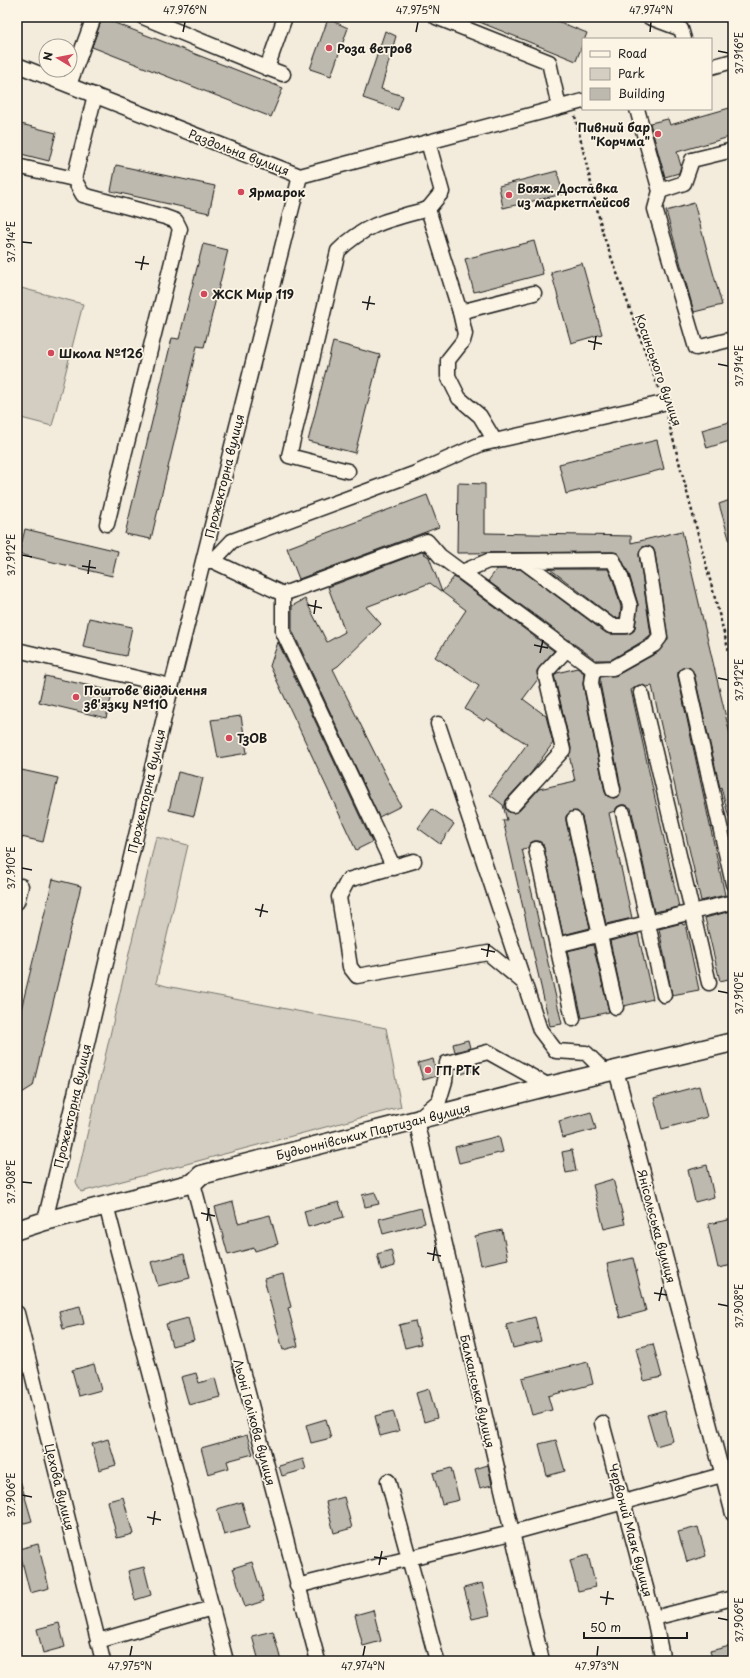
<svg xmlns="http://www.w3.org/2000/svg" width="750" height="1678" viewBox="0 0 750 1678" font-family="'Playpen Sans',sans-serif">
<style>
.green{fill:#d3cec1;stroke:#78756e}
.building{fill:#beb9ae;stroke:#1c1c1c}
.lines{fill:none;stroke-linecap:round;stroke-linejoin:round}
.minor-casing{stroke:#1c1c1c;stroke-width:17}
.major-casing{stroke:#1c1c1c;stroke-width:21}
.path{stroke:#1c1c1c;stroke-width:2.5;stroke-dasharray:3 3;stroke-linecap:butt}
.minor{stroke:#fcf5e5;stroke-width:14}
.major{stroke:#fcf5e5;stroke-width:18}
.ticks{fill:none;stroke:#1c1c1c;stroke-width:1.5}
.poi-dot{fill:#d1495b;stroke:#fcf5e5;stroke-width:1.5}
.labels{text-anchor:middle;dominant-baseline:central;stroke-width:3.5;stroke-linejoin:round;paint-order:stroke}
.poi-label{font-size:12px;font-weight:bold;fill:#1c1c1c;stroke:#fcf5e5;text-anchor:start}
.street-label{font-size:12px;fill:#1c1c1c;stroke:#fcf5e5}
.neatline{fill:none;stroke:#1c1c1c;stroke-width:1.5}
.ticks-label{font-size:10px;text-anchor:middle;fill:#1c1c1c}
</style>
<rect width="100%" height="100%" fill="#f3ecdd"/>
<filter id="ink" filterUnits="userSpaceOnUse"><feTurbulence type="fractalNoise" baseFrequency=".025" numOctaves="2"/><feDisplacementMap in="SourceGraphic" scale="8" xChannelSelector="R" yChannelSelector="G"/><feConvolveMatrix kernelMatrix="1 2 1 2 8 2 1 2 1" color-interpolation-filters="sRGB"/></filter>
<g filter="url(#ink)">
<g class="green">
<path d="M21,288l62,16 -31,122 -35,-9v-115z"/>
<path d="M156,837l32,8 -32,138 10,3 220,42 15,79 -320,85 -5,-10z"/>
</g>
<g class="building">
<path d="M467,17h80l40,16 -11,28z"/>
<path d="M102,18l181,70 -12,29 -179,-70z"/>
<path d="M328,19l20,9 -17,48 -21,-7z"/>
<path d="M385,31l11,5 -15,53 22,7 -5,14 -35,-12z"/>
<path d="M733,107v29l-56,16 4,14 -2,7 -14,4 -15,-54 18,-4 2,6z"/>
<path d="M17,123l39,10 -7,28 -32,-8z"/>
<path d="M116,165l99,21 -6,27 -98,-22z"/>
<path d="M557,171l6,23 -60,14 -4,-22z"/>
<path d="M694,203l28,102 -28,7 -28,-101z"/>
<path d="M534,241l9,33 -69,18 -9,-33z"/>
<path d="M203,244l25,6 -24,97 -7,-1 -46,193 -26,-5 47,-196 7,1z"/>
<path d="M582,263l20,71 -31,9 -20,-71z"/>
<path d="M333,342l47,13 -25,98 -47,-12z"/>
<path d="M733,421v19l-26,8 -5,-18z"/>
<path d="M657,440l7,29 -98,25 -7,-30z"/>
<path d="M458,483l27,1v49l146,3v7l51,-12 51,216v71h-4l-8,-31 -1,1 -26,-115 -5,-6 -8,2 -3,3v5l47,218 -24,6 -49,-215 -5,1 -8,-2 -8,5 48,217 -25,5 -23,-104 -5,-3h-5l-4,2 -2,4 -6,2 23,105 -26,6 -24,-107 -5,-6 -8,2 -3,3v5l24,107 -27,7 -20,-91 -4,-3h-5l-4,2 -2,5 -6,1 40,175 -12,2 -47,-206h4l-4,-15 -13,-10 37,-51 -40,-26 -3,3 -19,-12 14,-23 -44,-29 31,-47 -24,-18 12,-15 100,74 -15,17 -2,3 1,8 -15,20 23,17 7,27 -22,30 -25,27 -1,7 2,4 5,2 7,-2 20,-22 36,-8 -6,-26 2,-7 -17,-73 3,-2 20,-5 7,5 -1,12 22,107 2,4 7,2 5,-2 2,-8 -21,-105v-6l17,-2 41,-23 10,-13 -13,-86 -2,-5 -7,-2 -5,2 -2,7 12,80 -3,3 -37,22h-15l-108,-79 9,-12h23l86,64 5,1h16l7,-3 1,-3 3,-24 -9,-30 -9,-18 -3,-3 -4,-1 -156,1z"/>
<path d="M427,495l12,32 -140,52 -12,-31z"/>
<path d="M733,499v42l-3,1 -11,-38z"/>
<path d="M25,529l93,22 -6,25 -93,-22z"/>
<path d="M424,551l2,2h-3l6,4 13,35 -12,-9 -64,24 15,17 -43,42 -5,3 68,137 -22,11 -87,-187v-24l13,-7 22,43 18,-10 -17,-45z"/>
<path d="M550,569h58l5,11 8,27 -1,11h-6z"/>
<path d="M89,618l43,9 -6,29 -43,-9z"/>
<path d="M278,642l94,200 -16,8 -86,-184z"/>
<path d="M45,676l68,15 -7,27 -67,-16z"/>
<path d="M241,716l6,37 -29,5 -7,-38z"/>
<path d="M17,769l41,9 -15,64 -26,-6z"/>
<path d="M178,772l25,6 -9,38 -25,-6z"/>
<path d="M432,809l22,15 -14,20 -22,-16z"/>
<path d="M53,879l28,7 -48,200 -16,10v-70z"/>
<path d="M731,911l2,9v58l-13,3 -15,-63z"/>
<path d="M682,923l1,2 2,-1 14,66 -27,5 -13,-66z"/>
<path d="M638,934l15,65 -29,7 -14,-65z"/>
<path d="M593,945l16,67 -27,6 -15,-67z"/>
<path d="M468,1040l2,8 -15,4 -2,-8z"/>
<path d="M433,1059l4,17 -14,4 -5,-17z"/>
<path d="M474,1064l2,6 -15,4 -1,-6z"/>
<path d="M699,1086l8,31 -45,12 -8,-31z"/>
<path d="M591,1112l5,17 -33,9 -4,-17z"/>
<path d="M499,1136l4,16 -44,11 -4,-16z"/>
<path d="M572,1150l4,21 -10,2 -4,-21z"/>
<path d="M707,1165l7,32 -19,5 -7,-32z"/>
<path d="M613,1179l12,45 -21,5 -11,-44z"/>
<path d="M375,1192l4,12 -14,3 -3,-12z"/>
<path d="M233,1202l5,21 32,-8 8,29 -23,7 -1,-3 -26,7 -13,-48z"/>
<path d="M339,1202l5,15 -36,10 -4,-16z"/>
<path d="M421,1208l4,15 -42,11 -4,-15z"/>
<path d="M733,1219v46l-15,3 -10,-44z"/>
<path d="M502,1230l6,29 -27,6 -6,-29z"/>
<path d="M391,1250l4,16 -14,4 -4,-16z"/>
<path d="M184,1254l6,24 -32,8 -7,-24z"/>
<path d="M633,1258l13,53 -26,7 -13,-54z"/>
<path d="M283,1274l8,33 -3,1 10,38 -15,4 -19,-71z"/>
<path d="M80,1306l4,18 -21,5 -4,-18z"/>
<path d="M535,1317l6,24 -28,7 -7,-23z"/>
<path d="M188,1318l6,22 -22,6 -6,-22z"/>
<path d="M415,1321l6,23 -16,4 -6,-23z"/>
<path d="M653,1344l9,33 -18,4 -8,-33z"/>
<path d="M588,1362l5,22 -45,12 4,14 -20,5 -10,-37z"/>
<path d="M94,1364l7,26 -22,6 -7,-26z"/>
<path d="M196,1373l3,10 16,-5 5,19 -31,8 -8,-28z"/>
<path d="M429,1389l8,29 -13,4 -8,-29z"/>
<path d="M665,1410l8,31 -17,5 -9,-31z"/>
<path d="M393,1411l6,20 -19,5 -5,-20z"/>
<path d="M326,1419l5,19 -20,5 -5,-18z"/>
<path d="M247,1435l6,19 -26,7 2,7 -21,6 -7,-26z"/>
<path d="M108,1439l8,26 -17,5 -7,-26z"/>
<path d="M556,1440l9,31 -18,5 -8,-32z"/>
<path d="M303,1459l3,10 -24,7 -3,-10z"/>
<path d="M488,1465l4,20 -12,3 -5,-19z"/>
<path d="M451,1468l8,32 -17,4 -9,-31z"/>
<path d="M20,1480l12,41 -15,4v-44z"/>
<path d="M123,1497l10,37 -16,4 -9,-37z"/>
<path d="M344,1497l8,31 -18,5 -8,-31z"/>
<path d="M242,1502l7,26 -25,7 -7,-26z"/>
<path d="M698,1527l8,29 -19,6 -9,-30z"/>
<path d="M38,1544l11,44 -19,5 -11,-44z"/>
<path d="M588,1555l8,32 -18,4 -8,-31z"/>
<path d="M252,1562l12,39 -19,6 -12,-39z"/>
<path d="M144,1567l7,28 -16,5 -7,-29z"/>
<path d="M482,1583l8,32 -18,4 -8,-31z"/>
<path d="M373,1610l8,31 -18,5 -8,-31z"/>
<path d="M59,1623l6,24 -22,6 -6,-24z"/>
<path d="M273,1631l8,30h-22l-7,-25z"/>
<path d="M730,1646l3,15h-20l-3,-10z"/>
</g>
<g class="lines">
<defs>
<g id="minor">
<path d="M143,17l124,51"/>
<path d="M436,17l113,45 10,45"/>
<path d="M649,17l32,12 3,10"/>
<path d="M17,65l283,111 283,-75"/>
<path d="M711,67l22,-6"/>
<path d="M283,74l-16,-6 18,-51"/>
<path d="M69,85l25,-68"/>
<path d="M637,109l23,82 -5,18 41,139 37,-9"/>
<path d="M428,142l14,50 -14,17 32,103 74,-19"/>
<path d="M17,166l57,13 9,16 82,22 11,4 4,8 -73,295"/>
<path d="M74,179l21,-84"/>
<path d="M660,191l24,-8 8,-23 41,-10"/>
<path d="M460,312l5,22 -2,7 -15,19v16l11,22 21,18 15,25"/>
<path d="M348,471l-59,-15 49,-205c28,-28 54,-32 90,-42"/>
<path d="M205,561h8l70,33v38l111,236"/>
<path d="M213,561l19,-20 184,-68 65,-29 182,-41"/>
<path d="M462,572l26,-11 125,-1 8,17 9,29 -3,20h-16l-88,-65"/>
<path d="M283,594l144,-53 13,15 153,113 20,-1 41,-23 6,-8 -13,-83"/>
<path d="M17,650l154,36"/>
<path d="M593,669l-2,14 22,107"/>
<path d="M686,675l47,209"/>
<path d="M641,693l68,290"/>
<path d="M438,724l102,306 16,21 30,2 19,19"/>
<path d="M513,805l50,-55 -18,-77 22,-24"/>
<path d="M623,813l41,182"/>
<path d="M574,819l42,188"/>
<path d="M536,849l37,170"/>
<path d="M414,861l-66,19 -9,17 11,70 7,9 131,-23 35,29"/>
<path d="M17,902l4,-16"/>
<path d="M557,945l176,-43"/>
<path d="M616,1070l117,444"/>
<path d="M193,1183l125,478"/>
<path d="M106,1205l120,456"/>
<path d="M45,1221l125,-529 130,-516"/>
<path d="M17,1313l86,348"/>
<path d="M602,1423l52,195 9,43"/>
<path d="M388,1481l49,180"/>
<path d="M297,1586l214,-53 222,-61"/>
<path d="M654,1618l79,-20"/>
<path d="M98,1641l114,-33"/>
<path d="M542,1661l-126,-541 23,-19 6,-20 2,-18 41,-11 61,34"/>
</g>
<path id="major" d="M17,1230l28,-9 148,-38 8,-8 348,-89 184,-44"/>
</defs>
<use href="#minor" class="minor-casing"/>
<use href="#major" class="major-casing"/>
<g class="path">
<path d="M575,116l28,118 56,156"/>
<path d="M667,416l66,251"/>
</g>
<use href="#minor" class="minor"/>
<use href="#major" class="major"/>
</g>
</g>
<path class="ticks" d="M183,32l2,-10M416,32l2,-10M650,32l1,-10M718,51l10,2M22,242l10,1M135,262l14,2M141,270l3,-14M362,302l13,2M367,310l3,-14M588,341l14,3M594,350l2,-14M718,364l10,2M22,555l10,2M82,566l14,2M88,574l2,-14M308,605l14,3M314,614l2,-14M534,645l14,3M540,653l3,-13M718,678l10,2M22,868l10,2M255,909l13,3M260,917l3,-13M481,949l14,3M487,957l2,-13M718,991l10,2M22,1182l10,1M201,1213l14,3M207,1221l2,-13M427,1253l14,3M433,1261l2,-14M654,1293l13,2M659,1301l3,-14M718,1304l10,2M22,1495l10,2M147,1517l14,3M153,1525l2,-14M374,1557l13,2M379,1565l3,-14M600,1597l14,2M606,1605l2,-14M718,1618l10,2M130,1656l2,-10M363,1656l2,-10M597,1656l1,-10"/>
<g class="poi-dot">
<circle cx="329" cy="48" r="4"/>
<circle cx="658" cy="134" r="4"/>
<circle cx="241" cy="192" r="4"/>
<circle cx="509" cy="195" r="4"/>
<circle cx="204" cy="294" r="4"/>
<circle cx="51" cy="353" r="4"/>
<circle cx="76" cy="697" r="4"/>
<circle cx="229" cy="738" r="4"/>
<circle cx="428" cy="1070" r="4"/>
</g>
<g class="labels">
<g class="poi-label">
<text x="337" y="48">Роза ветров</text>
<text x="650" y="127" text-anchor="end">Пивний бар<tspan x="650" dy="14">"Корчма"</tspan></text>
<text x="517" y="188">Вояж. Доставка<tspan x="517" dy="14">из маркетплейсов</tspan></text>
<text x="249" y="192">Ярмарок</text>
<text x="212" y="294">ЖСК Мир 119</text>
<text x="59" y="353">Школа №126</text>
<text x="84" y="690">Поштове відділення<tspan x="84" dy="14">зв'язку №110</tspan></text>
<text x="237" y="738">ТзОВ</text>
<text x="436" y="1070">ГП РТК</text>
</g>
<g class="street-label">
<text transform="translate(239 152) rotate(21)">Раздольна вулиця</text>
<text transform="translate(659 370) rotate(71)">Косинського вулиця</text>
<text transform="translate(224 476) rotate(-76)">Прожекторна вулиця</text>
<text transform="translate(146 791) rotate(-77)">Прожекторна вулиця</text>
<text transform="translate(72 1106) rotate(-77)">Прожекторна вулиця</text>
<text transform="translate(373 1131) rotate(-14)">Будьоннівських Партизан вулиця</text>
<text transform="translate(657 1226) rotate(75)">Янісольська вулиця</text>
<text transform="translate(478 1391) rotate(77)">Балканська вулиця</text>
<text transform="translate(255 1422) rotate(75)">Льоні Голікова вулиця</text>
<text transform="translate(60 1487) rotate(76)">Цехова вулиця</text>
<text transform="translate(631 1530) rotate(75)">Червоний Маяк вулиця</text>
</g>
</g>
<rect width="750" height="1678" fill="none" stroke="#fcf5e5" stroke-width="44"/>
<rect x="582" y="38" width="130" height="72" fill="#fcf5e5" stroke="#a29e95"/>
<rect x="590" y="51" width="20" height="6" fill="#fcf5e5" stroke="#a29e95"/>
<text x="618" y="58" font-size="12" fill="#1c1c1c">Road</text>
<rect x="590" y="68" width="20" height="12" fill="#d3cec1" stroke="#a29e95"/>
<text x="618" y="78" font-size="12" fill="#1c1c1c">Park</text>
<rect x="590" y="88" width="20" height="12" fill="#beb9ae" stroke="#a29e95"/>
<text x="618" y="98" font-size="12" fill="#1c1c1c">Building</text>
<g transform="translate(58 58) rotate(280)"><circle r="19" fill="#fcf5e5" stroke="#a29e95"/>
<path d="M0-3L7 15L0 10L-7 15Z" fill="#d1495b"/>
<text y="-6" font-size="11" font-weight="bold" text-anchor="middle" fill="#1c1c1c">N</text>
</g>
<path d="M584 1632v6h103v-6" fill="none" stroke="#1c1c1c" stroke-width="2"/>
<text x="590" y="1632" font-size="12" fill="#1c1c1c" stroke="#fcf5e5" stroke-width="3" paint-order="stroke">50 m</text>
<rect x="22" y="22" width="706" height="1634" class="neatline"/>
<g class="ticks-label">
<text x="185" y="14">47.976°N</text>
<text x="418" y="14">47.975°N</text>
<text x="651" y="14">47.974°N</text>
<text transform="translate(739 53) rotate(-90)" y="4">37.916°E</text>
<text transform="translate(11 242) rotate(-90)" y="4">37.914°E</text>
<text transform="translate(739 366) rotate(-90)" y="4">37.914°E</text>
<text transform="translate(11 555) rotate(-90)" y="4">37.912°E</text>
<text transform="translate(739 680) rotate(-90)" y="4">37.912°E</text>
<text transform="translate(11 868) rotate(-90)" y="4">37.910°E</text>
<text transform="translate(739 993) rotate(-90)" y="4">37.910°E</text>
<text transform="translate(11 1182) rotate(-90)" y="4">37.908°E</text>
<text transform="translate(739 1306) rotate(-90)" y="4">37.908°E</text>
<text transform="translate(11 1495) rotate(-90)" y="4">37.906°E</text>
<text transform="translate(739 1620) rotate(-90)" y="4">37.906°E</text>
<text x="130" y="1670">47.975°N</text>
<text x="363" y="1670">47.974°N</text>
<text x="597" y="1670">47.973°N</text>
</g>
</svg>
